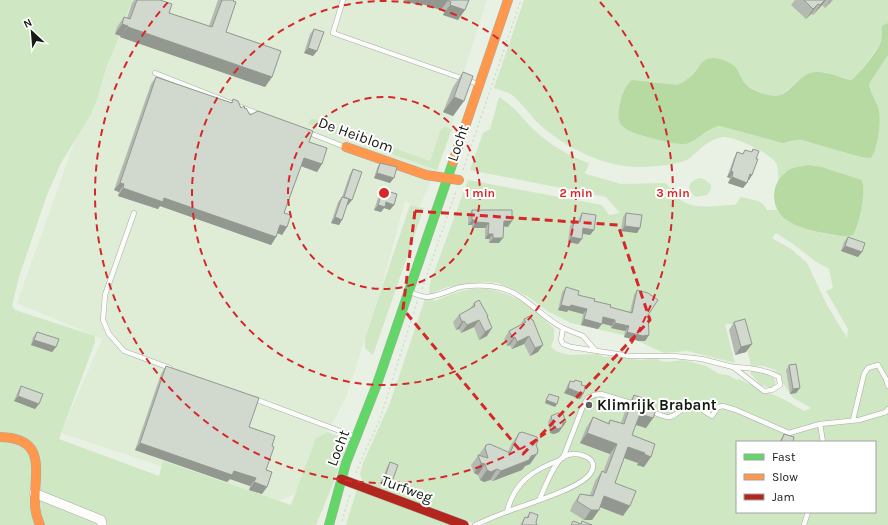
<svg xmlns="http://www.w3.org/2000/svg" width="888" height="525" viewBox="0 0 888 525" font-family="Karla,sans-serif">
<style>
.built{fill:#dfedd7}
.green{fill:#d0e7c4;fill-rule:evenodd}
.water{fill:#b7d9a2}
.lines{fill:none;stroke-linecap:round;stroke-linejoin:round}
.lane-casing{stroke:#a6aca3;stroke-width:5.5}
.street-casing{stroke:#a6aca3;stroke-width:10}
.fast-casing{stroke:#a6aca3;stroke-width:10}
.slow-casing{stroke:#a6aca3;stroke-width:10}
.jam-casing{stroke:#a6aca3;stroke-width:10}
.path{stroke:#d5d8d4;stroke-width:1.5;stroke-dasharray:2 3;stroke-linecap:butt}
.lane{stroke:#fcfdfb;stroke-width:4.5}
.street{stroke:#fcfdfb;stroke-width:9}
.fast{stroke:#63d668;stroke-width:9}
.slow{stroke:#ff974d;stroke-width:9}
.jam{stroke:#b3261e;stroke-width:9}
.wall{fill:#b4bab1}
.shaded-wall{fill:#929790}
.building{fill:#d1d8ce;stroke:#929790}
.marked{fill:none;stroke:#d62828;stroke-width:3;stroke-dasharray:8 5;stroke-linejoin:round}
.ring{fill:none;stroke:#d62828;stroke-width:2;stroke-dasharray:7 5}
.poi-dot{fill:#5f655c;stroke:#fff;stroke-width:1.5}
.labels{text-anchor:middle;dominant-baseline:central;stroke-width:4;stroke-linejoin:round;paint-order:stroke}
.street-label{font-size:15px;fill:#151a12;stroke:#fff}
.poi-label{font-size:15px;font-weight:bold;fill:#151a12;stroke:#fff;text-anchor:start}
.centre{fill:#d62828;stroke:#fff;stroke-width:2}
.ring-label{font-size:12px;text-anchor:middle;font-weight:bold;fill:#d62828;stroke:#fff;stroke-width:4;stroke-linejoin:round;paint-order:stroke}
</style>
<rect width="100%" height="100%" fill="#e8f1e4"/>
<path class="built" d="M125,0h362l-23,71 1,14 -28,85 -19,39 -13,-8 -23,85 -36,111 -51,97 -22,9 -212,-70 41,-94 -85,-36z"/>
<g class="green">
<path d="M0,0h132l-13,37 -13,31 -9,32 -7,16 -29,47 -14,32 -28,82 -7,29 3,4 80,26v6l-36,97 100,37 4,-15 128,44 25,-67 12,-6 14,6 4,9 -11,32 -19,46h-316z"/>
<path d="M524,0h364v23l-7,8v12l-22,30 -8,7c-29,-9 -35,-15 -59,6 -5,4 -10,9 -16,10 -8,1 -29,-8 -33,-15 -3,-4 -4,-11 -8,-13 -6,-5 -16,-7 -23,-10 -15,2 -19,23 -35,27 -7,1 -16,-2 -23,-3l-32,45c9,5 49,18 57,15 14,-4 27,-14 41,-16l62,17h6l9,-4 19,4 63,-30c-2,-11 -9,-19 -10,-29l19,-29v470h-403l1,-1 -7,-3 -6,2 -110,-41 -3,-8 3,-11 27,-60 35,-104 6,-2 3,4c27,-11 45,-18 75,-6 6,3 13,6 19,10 9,7 17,16 26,23v11l-3,8 5,4 13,4 29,-1 6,3 13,-1 23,4 16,-2 5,3 6,1 16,-2 23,6 13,8 9,1 9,5 2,-1 46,21 19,11 7,-3 -19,-11 -17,-27 -11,-4h-13l-7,-30 5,-2 -3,-10h-21l10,39 -48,-12 -23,2 -37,-17 -56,-13 -22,-11 -22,-16 -29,-13 -12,-1 -19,2 -19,3 -19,7 1,-11 38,-103 134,25 7,10 11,-2 -14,-16 -136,-27 13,-37 7,-4 9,-32c14,8 24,22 34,32 16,15 35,27 56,34l-4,10 1,1 35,10 44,-1c7,4 10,13 17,18 14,9 35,4 50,4l4,-1 5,-7 17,4 5,3 4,6h10c3,3 5,7 8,9 11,9 56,21 68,16 9,-14 9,-37 10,-53l-68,-14 -11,5 -6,8c0,-5 1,-13 -2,-18 -6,-10 -42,-27 -53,-26 -14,2 -24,13 -33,21 -9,7 -39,9 -51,9 -36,0 -75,-20 -101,-44 -7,-7 -22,-27 -29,-30 -5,-2 -10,-3 -15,-5zM776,233l17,11 22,17 14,8 4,19 -7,3 22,38 -1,9 -20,-33 -20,-42 -16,-14 -19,-11zM737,442h138v70h-138z"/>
<path d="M311,119h4l115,42 11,-32 4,-2 7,2 -15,41 -129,-46z"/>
<path d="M701,178l4,2 6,5v4l-4,6 -11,2c-11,-7 -8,-17 5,-19z"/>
<path d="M410,205l14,3 -51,147 -8,-7v-10z"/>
<path d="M753,371c10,0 25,3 22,15l-5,2 -9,-3 -11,-12z"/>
<path d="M357,489l95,36h-106z"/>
</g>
<g class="water">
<path d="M888,23v32l-19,29c1,8 6,15 9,23 4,13 0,40 -7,51l-10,-1 -59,-17c-7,-1 -13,3 -20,3l-62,-17c-15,2 -23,16 -35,18 -10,1 -55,-10 -62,-17 -9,-7 -2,-32 3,-40 2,-3 4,-5 6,-7l45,5c5,-2 10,-5 15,-10 6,-6 10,-17 20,-17 8,0 20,4 25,11 2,4 4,9 7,13 5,8 21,13 30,14 15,1 25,-23 41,-24 13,-1 24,5 36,8 6,-3 28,-31 30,-38 1,-5 0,-11 1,-16z"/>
<path d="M808,165l13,2 41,13c4,11 -2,44 -9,55 -8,3 -16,0 -24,-1 -13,-2 -34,-7 -44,-15 -14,-11 -15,-34 0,-46 6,-6 15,-6 23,-8z"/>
</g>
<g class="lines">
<defs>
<g id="lane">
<path d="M343,0l-10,33 145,51"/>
<path d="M155,73l106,42"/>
<path d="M307,132l38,15"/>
<path d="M134,213l-29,82 -2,25 6,14 15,17 46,17"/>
<path d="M410,292c5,2 12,5 17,5 11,-1 20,-5 30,-9 11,-3 28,-3 39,-1 27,4 44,30 67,41l-2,12 2,4 8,3 59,9h44l28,3 31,8 31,24 8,-1 8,-5 -1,-8c-14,-8 -31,-9 -46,-10"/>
<path d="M563,328l20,8 12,14"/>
<path d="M252,398l104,39"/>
<path d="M650,411c6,2 13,6 19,6 9,-1 14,-12 23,-12 7,1 14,8 20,11l6,-9 5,-1 13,4 53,23 31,-9 3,18"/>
<path d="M853,420l11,-46 4,-6 10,-3 8,14 2,7"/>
<path d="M820,424l39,-4 27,-8 2,-3"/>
<path d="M563,458l20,-52 5,-8 6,-3 7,-1 33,10"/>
<path d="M507,512c7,-30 26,-42 53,-52"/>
<path d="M475,525c11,-5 23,-10 34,-14 18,-7 70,-22 81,-37 12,-16 -14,-25 -27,-17 -10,7 -18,31 -24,43"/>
<path d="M804,525l4,-13"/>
</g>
<path id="street" d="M34,493l67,27 1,5"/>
<path id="fast" d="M329,525l17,-62 31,-79 76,-222"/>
<g id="slow">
<path d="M346,147l80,28 33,5"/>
<path d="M453,162l55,-162"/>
<path d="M0,437c48,1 34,35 35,67 0,7 2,14 5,21"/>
</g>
<path id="jam" d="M341,479l123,46"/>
</defs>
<use href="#lane" class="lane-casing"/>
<use href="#street" class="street-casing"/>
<use href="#fast" class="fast-casing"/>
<use href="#slow" class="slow-casing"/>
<use href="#jam" class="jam-casing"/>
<g class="path">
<path d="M463,170l58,-170"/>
<path d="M422,289l34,-98"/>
<path d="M356,473l7,-17 17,-37 37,-117"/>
<path d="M342,521l8,-27"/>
</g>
<use href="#lane" class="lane"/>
<use href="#street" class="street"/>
<use href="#fast" class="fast"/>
<use href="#slow" class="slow"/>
<use href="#jam" class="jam"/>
</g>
<g class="wall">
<path d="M134,0h26l9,13 40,13 9,-26h16l-8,32 46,45 -7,10 -145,-50 1,-1 -6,-2 2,-7 7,-10 3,1 5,-15z"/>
<path d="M403,0h66l-11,20 -15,-5 1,-3 -3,-2 -22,-7 -1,2z"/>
<path d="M795,0h38l-4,5v-1l-4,4 -3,-3 -9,10 -2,-1 -5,5 -15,-14z"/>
<path d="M314,29l3,22 -4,5 -9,-3 6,-19z"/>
<path d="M463,72l1,29 -11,15 -10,-4 10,-25z"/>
<path d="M156,77l75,26 2,-4 8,9 9,7 59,27 13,22 -5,8 -16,-6 -17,47 3,14 -5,8 -5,-2 -1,4 -5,8 -111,-39 -2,3 -40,-13 1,-4 -5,-2 37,-106z"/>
<path d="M753,149l3,10 -4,16 -3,5h-1l-5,8 -15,-5 2,-5 -3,-1 7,-19 3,-6 5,2 3,-4 6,2z"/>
<path d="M380,163l10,20 -16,-5 3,-10z"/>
<path d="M353,169l-5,36h-1l-8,20 -8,-2 7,-21 4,-5 8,-23z"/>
<path d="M383,190l7,20 -6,-2 -3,4 -7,-2 5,-15z"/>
<path d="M472,210l36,17 -4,-1 -5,17h-10v-4h-4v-11h-13v-3h-4v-9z"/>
<path d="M582,213l12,17 -4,5 -8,-1v5l-4,5 -10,-2 2,-16 4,-5h4l1,-3z"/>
<path d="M626,213l14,15 -3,5 -16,-2 2,-14z"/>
<path d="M848,237l10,20 -17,-6 3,-9z"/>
<path d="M566,287l12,8 32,12 20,5 4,-17 3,-5 11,25 1,20 -4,6h-6l-15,-4 1,-6 -14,-3 1,-2 -10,-3 -4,6 -17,-4 2,-11 -15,-4 -1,2 -9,-2 4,-18z"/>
<path d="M474,303l14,13 -1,1v19l-8,4 -5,-13 -13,6 -2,-4 -3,1 -3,-8 6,-7 11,-6z"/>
<path d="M524,319l14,33 -8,4 -6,-12 -12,5 -2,-4 -3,1 -3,-7 5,-8 11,-6z"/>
<path d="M734,322l12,30 -11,3 -6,-25z"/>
<path d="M37,332l19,15 -4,5 -21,-7 2,-8z"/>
<path d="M789,365l11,23 -4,5 -6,1 -4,-24z"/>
<path d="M166,366l83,61 23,19 -6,24 -4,24 -13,-4 1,-4 -20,-7 -3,3 -92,-32 26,-76z"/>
<path d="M575,380l6,5 2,9 -3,5 -16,-6 3,-7 3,-5 4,1z"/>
<path d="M21,386l18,18 -4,5 -21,-8 4,-10z"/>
<path d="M634,395l6,6 14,8 -1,9 -7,10 -10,-3 -4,10 23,9 -11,23 -7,-2 1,-2 -14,-5 -9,25 8,33 -23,-9 -1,3 -7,10h-8l-14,-9 3,-7 7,-10 10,1 5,-14 7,-10 1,1 7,-18 -30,-11 6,-15 7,-11 15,6 2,-3 11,3 6,-18z"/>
<path d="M551,416l15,6 -7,10 -5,2 -4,-1 -2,-11z"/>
<path d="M519,433l17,12 1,9 -7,10 -5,2 -3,4 -29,11 -3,-1 -6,2 -4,-2 -2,-5 -4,-2 -3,-8 15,-20 22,7 4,-9z"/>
<path d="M784,434l9,8h-14z"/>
<path d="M390,462l-1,23 -8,-3 6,-15z"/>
<path d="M530,512l7,13h-17l5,-8 1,1z"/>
</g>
<g class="shaded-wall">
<path d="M403,0h45l-7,10 -22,-7 -1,2z"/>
<path d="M825,0h1l-4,5 -9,10 7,-10z"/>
<path d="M830,0h1l-6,8z"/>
<path d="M818,4l-7,10 -5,5 7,-10z"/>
<path d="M450,5l15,5 -7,10 -15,-5z"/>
<path d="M122,24l6,2 -7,10 -6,-2z"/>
<path d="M128,27l144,50 -7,10 -145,-50z"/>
<path d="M308,48l9,3 -4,5 -9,-3z"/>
<path d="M454,97l10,4 -11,15 -10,-4z"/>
<path d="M304,158l18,6 -5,8 -19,-7z"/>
<path d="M731,171l2,1 -3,6 -3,-1z"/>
<path d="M377,173l17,5 -4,5 -16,-5z"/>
<path d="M750,174l2,1 -3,5 -3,-1z"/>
<path d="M732,177l15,6 -4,5 -15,-5z"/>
<path d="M120,183l4,1 -5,8 -5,-2z"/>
<path d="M123,188l41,10 112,39 -5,8 -111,-39 -2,3 -40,-13z"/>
<path d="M344,197l8,3 -4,5 -8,-3z"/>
<path d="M386,202l8,3 -4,5 -6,-2 -3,4 -7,-2 4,-5z"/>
<path d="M335,217l7,3 -3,5 -8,-2z"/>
<path d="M472,220h4l-4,5h-4z"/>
<path d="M504,221h8l-4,6 -7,-1z"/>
<path d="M476,222l13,1 -4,5h-13z"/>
<path d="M280,225l7,2 -5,8 -7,-3z"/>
<path d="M625,226l15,2 -3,5 -16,-2z"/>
<path d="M583,228l11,2 -4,5 -10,-2z"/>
<path d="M488,234h5l-4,5h-4z"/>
<path d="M571,237l11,2 -4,5 -10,-2z"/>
<path d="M493,238h10l-4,5h-10z"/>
<path d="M845,246l17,6 -4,5 -17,-6z"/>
<path d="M561,305h10l16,4 -4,5 -15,-4 -1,2 -9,-2z"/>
<path d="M603,317l12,3 -3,6 -12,-3z"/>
<path d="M584,319l18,5 -4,5 -17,-4z"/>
<path d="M479,320l-5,7 -13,6 6,-8z"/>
<path d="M464,321l-5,8 -3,1 6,-8z"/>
<path d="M615,323l14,3 -4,5 -14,-3z"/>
<path d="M492,328l-5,8 -8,4 6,-8z"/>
<path d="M627,332l22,3 -4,6h-6l-15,-4z"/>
<path d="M529,336l-5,8 -12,5 5,-7z"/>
<path d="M515,337l-5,8 -3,1 6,-8z"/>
<path d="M34,340l22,7 -4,5 -21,-7z"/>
<path d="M752,344l-6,8 -11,3 6,-8z"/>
<path d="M543,345l-5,7 -8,4 5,-8z"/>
<path d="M568,388l15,6 -3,5 -16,-6z"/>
<path d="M800,388l-4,5 -6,1 3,-5z"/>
<path d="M18,396l21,8 -4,5 -21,-8z"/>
<path d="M546,400l11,4 -2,3 -10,-4z"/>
<path d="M640,414l13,4 -7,10 -13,-4z"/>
<path d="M566,422l-7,10 -5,2 -4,-1 4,-6z"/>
<path d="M587,433l30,11 -7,10 -30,-11z"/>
<path d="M140,443l94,28 22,7 -6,8 -20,-7 -3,3 -92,-32z"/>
<path d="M628,447l17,6 -7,10 -17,-6z"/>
<path d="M537,454l-7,10 -5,2 -3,4 -29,11 8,-10z"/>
<path d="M644,454l7,3 -7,10 -7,-2z"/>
<path d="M481,463l4,1 -7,11 -4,-2z"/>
<path d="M497,469l-7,11 -6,2 -4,-2 7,-10z"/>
<path d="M385,477l8,2 -4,6 -8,-3z"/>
<path d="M254,482l13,5 -5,7 -13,-4z"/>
<path d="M604,496l26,10 -7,10 -26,-10z"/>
<path d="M591,510h8l-7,10h-8z"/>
</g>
<g class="building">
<path d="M137,0h23l12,4 -3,9 43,14 10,-27h12l-1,1 3,1 -10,30 55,19 -9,26 -144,-50v-1l-6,-2 2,-7 6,2z"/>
<path d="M447,0h22l-4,10 -15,-5 1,-3z"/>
<path d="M804,0h21l-5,5 -2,-1 -5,5z"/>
<path d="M314,29l10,3 -7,19 -9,-3z"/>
<path d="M463,72l10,4 -9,25 -10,-4z"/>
<path d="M156,77l76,26 1,-4 5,2 3,7 3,-2 1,3 1,-1 4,7 8,-4 55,20 -4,11 18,6 -5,16 -18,-6 -20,55 7,2 -4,12 -7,-2 -4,12 -112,-39 -1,4 -40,-14 1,-4 -4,-1z"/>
<path d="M753,149l6,2 -3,8h2l-6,16 -2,-1 -3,9 -15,-6 1,-5 -2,-1 6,-19 6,2 2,-4 7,2z"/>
<path d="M380,163l17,4 -3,11 -17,-5z"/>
<path d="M353,169l9,3 -10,28 -8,-3z"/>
<path d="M383,190l14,4 -3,11 -8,-3 -1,5 -7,-2z"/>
<path d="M342,197l7,2 -7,21 -7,-3z"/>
<path d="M472,210h40v11h-8l-1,17h-10v-4h-5l1,-11 -13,-1v-2h-4z"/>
<path d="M582,213l14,2 -2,15 -11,-2 -1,11 -11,-2 3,-16 6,1z"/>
<path d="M626,213l16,2 -2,13 -15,-2z"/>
<path d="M848,237l17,6 -3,9 -17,-6z"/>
<path d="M566,287l13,4 -1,4 17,4 -1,2 17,4 -1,2 22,6 5,-23 11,3 10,7 -10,15 1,20 -6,1 -16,-4 2,-6 -14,-3v-3l-12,-3 -1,7 -18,-5 3,-10 -16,-4 -1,2 -9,-2z"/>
<path d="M479,300l9,16h-1l5,12 -7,4 -6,-12 -12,5 -3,-4 -2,1 -3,-7 16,-9 -1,-3z"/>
<path d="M530,316l2,4h1l10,25 -8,3 -6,-12 -12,6 -2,-5 -2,1 -4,-7 17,-9 -2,-3z"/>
<path d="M745,319l7,25 -11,3 -7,-25z"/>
<path d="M37,332l22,7 -3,8 -22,-7z"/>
<path d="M796,364l4,24 -7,1 -4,-24z"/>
<path d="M166,366l93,32 -10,29 26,9 -3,10 2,1 -8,23 6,2 -5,15 -13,-5 2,-4 -22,-7 -2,4 -92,-32z"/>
<path d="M575,380l7,2 -1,3 5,1 -3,8 -15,-6 2,-7 4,1z"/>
<path d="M21,386l22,8 -4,10 -21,-8z"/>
<path d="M549,394l10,3 -2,7 -11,-4z"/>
<path d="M634,395l8,3 -2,3 15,6 -1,2 2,1 -3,8 -13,-4 -8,21 23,9 -4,13 -7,-3 1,-1 -17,-6 -13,36 21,8 -6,15 -26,-10 -5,14h-8l-14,-9 3,-7 13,2 9,-25 4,2 11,-29 -30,-11 6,-16 16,7 1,-4 14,4z"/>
<path d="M558,413l5,1 3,8 -3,1 -1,4 -4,2 -4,-2 -3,-11z"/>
<path d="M522,432l15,5 1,4 -2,4 2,5 -1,4 -6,2 -2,4 -28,11 -4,-2 -6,3 -4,-2 -2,-6 -4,-1 -3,-8 10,3 -3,-10 1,-3 4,-1 20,9 9,-20z"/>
<path d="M784,434l10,3 -1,5h-12z"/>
<path d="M390,462l8,3 -5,14 -8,-2z"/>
<path d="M530,512l8,3 -2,7 1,3h-14l-1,-1 3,-7 3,1z"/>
<path d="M573,521l8,3 1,-3 10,4h-21z"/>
</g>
<path class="marked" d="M415,211l203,14 32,95 -127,134 -120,-145z"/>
<g class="ring">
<circle cx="384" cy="193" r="96"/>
<circle cx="384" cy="193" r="192"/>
<path d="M600 2A289 289 0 1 1 168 2"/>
</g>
<circle class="poi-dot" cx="589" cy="405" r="4"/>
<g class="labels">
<g class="street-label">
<text transform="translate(356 135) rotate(20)">De Heiblom</text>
<text transform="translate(458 143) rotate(-71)">Locht</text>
<text transform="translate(338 448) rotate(-69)">Locht</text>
<text transform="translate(407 489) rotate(20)">Turfweg</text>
</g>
<g class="poi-label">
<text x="597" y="405">Klimrijk Brabant</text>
</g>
</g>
<circle cx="384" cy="193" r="6" class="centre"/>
<g class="ring-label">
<text x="480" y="197">1 min</text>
<text x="576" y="197">2 min</text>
<text x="673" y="197">3 min</text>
</g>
<rect x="736" y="441" width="140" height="72" fill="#ffffff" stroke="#a1a3a0"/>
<rect x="744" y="454" width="20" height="6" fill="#63d668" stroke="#a1a3a0"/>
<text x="772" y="461" font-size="12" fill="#151a12">Fast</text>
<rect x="744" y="474" width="20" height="6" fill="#ff974d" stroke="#a1a3a0"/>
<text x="772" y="481" font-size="12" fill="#151a12">Slow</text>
<rect x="744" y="494" width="20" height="6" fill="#b3261e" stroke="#a1a3a0"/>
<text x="772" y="501" font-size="12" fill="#151a12">Jam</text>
<g transform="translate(32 32) rotate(334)" stroke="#ffffff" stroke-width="3" paint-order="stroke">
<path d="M0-3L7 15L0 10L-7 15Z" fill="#151a12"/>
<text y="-6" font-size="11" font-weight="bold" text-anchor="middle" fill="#151a12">N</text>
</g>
</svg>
